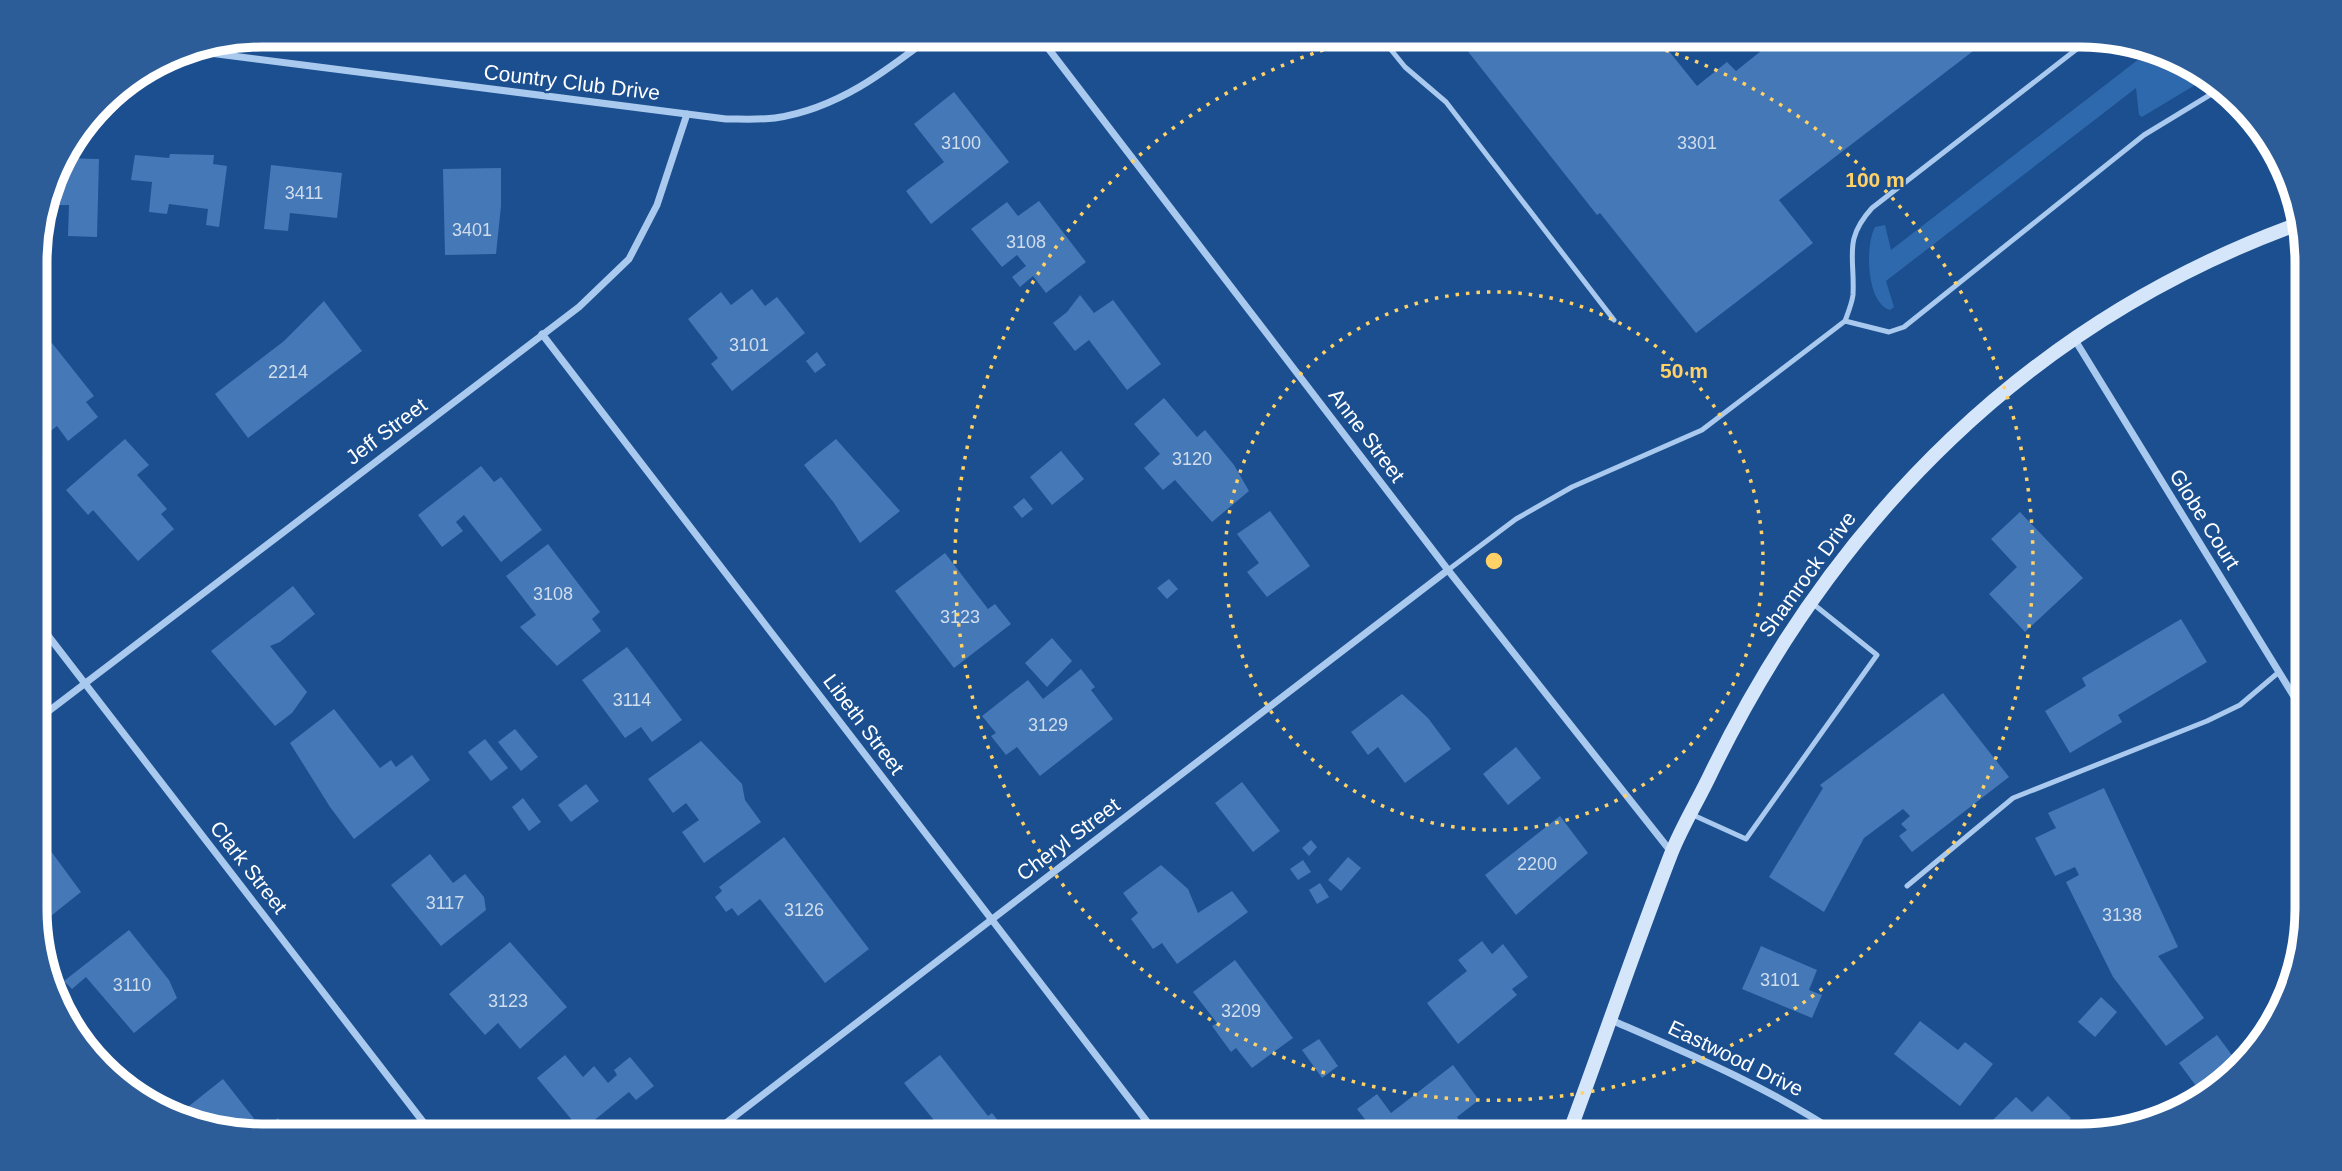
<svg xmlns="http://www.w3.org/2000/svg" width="2342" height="1171" viewBox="0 0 2342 1171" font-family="Arial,sans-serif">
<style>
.green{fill:#2e69ad}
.building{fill:#4478b7}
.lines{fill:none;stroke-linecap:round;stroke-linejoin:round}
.lane{stroke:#a9c9ee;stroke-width:5}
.street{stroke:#a9c9ee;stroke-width:7}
.secondary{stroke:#d6e6fa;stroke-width:14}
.ring{fill:none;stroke:#ffd166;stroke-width:3.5;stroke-dasharray:3.5 7}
.labels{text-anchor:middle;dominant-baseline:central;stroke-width:5;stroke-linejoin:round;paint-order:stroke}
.number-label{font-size:18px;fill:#d0dded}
.street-label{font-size:21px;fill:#fff;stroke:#1b4f8f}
.rim{fill:none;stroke:#fff;stroke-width:9}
.centre{fill:#ffd166;stroke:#1b4f8f;stroke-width:3.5}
.ring-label{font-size:21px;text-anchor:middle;font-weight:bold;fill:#ffd166;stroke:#1b4f8f;stroke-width:5;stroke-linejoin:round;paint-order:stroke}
</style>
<rect width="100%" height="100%" fill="#1b4f8f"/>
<path class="green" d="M2137,48l43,10 25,21 -63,38 -3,-2 -3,-27 -250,193 8,26 -4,3c-24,-7 -25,-65 -15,-83l10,-2 6,25 248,-191z"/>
<g class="building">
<path d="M1455,35h201l41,51 30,-24 9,9 45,-36h213l-215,165 34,43 -117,90 -96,-120 -3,2z"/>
<path d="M954,92l55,70 -78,62 -25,-33 38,-29 -30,-38z"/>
<path d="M170,154l44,1 -1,9 14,2 -8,61 -13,-2 2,-16 -39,-5 -2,10 -18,-2 3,-30 -21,-2 4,-25 34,3z"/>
<path d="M62,158l37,1 -2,78 -29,-1 1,-31h-22z"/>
<path d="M271,165l71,8 -5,45 -47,-5 -2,18 -24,-2z"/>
<path d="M501,168v38l-5,48 -51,1 -2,-86z"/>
<path d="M1039,201l47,61 -40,31 -13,-17 -13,11 -8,-10 14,-11 -9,-11 -15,12 -31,-38 36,-27 11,14z"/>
<path d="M752,289l13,17 12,-9 28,36 -73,58 -21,-27 7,-6 -30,-39 33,-27 10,13z"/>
<path d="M1080,295l14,18 19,-13 48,64 -34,26 -38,-50 -14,11 -22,-28 14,-11z"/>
<path d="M36,300h10l1,15 -11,1z"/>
<path d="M324,301l38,50 -114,87 -33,-44 69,-53z"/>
<path d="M52,343l42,53 -8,6 12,15 -30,24 -11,-15 -17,13 -4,-4v-79z"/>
<path d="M817,352l9,13 -11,8 -9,-12z"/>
<path d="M1164,398l33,39 8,-7 29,35 15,26 -37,31 -37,-42 -12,10 -19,-22 16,-14 -26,-30z"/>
<path d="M125,439l24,26 -12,10 30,34 -6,5 13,15 -36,32 -45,-51 -5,5 -22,-25z"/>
<path d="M836,439l64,72 -40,32 -26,-40 -30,-38z"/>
<path d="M1061,451l23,28 -32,26 -22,-28z"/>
<path d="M481,466l13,16 7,-5 41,53 -41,32 -37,-47 -8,7 7,9 -21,16 -24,-32z"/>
<path d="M1024,498l9,11 -11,9 -9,-11z"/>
<path d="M1270,511l40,55 -43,31 -20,-25 12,-9 -22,-29z"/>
<path d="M2020,512l63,66 -58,54 -36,-38 28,-27 -26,-28z"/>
<path d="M548,544l52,68 -8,7 9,12 -44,35 -37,-39 16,-12 -30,-39z"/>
<path d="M945,553l43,56 7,-5 16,20 -57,44 -59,-77z"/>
<path d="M1169,579l9,10 -11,10 -10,-11z"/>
<path d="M293,586l22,28 -35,28 -10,4 37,46 -15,21 -17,13 -64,-75z"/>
<path d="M2181,619l26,43 -89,53 4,7 -52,31 -25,-42 41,-25 -4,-8z"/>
<path d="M1052,638l20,23 -25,26 -22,-24z"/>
<path d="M627,647l55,73 -30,22 -11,-15 -16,11 -43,-58z"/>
<path d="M1081,669l14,18 -4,3 22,29 -73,57 -23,-29 -11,8 -15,-19 5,-3 -14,-17 46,-36 15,19z"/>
<path d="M1943,693l66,84 -97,75 -13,-16 8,-6 -6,-6 9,-8 -7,-7 -39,29 -40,74 -55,-35 54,-89 -3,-3z"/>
<path d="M1402,694l26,24 23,31 -46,34 -27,-36 -10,8 -17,-23z"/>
<path d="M334,709l46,59 11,-8 5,7 16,-12 18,25 -76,59 -24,-32 -40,-64z"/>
<path d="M515,729l23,28 -17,14 -23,-29z"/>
<path d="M485,739l23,29 -17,13 -23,-29z"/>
<path d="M701,741l41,43 3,16 16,22 -57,41 -22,-31 17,-12 -13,-17 -13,10 -25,-34z"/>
<path d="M1516,747l25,31 -33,27 -25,-31z"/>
<path d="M1242,782l38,49 -27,21 -38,-49z"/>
<path d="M586,784l13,17 -28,21 -13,-17z"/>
<path d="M2104,788l74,159 -20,9 46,62 -38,28 -53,-69 -47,-95 13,-7 -4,-8 -20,9 -20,-38 21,-10 -8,-15z"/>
<path d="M523,798l18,24 -12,9 -17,-24z"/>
<path d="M1560,816l28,37 -72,62 -31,-40z"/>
<path d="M784,837l85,112 -44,34 -65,-84 -22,17 -6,-8 -6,4 -11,-15 7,-6 -3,-4z"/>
<path d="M42,839l39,53 -44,35v-84z"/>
<path d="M1311,840l6,7 -8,9 -7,-8z"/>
<path d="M430,854l23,29 12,-9 19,23 2,13 -45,36 -50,-61z"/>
<path d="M1348,857l13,11 -20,23 -13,-11z"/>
<path d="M1303,860l8,12 -13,8 -8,-11z"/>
<path d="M1161,865l27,24 10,24 34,-22 16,21 -71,52 -15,-21 -9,6 -22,-30 7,-6 -15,-20z"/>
<path d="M1320,883l9,14 -12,7 -8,-14z"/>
<path d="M129,930l40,50 8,18 -43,35 -48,-56 -14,12 -8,-8z"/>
<path d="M1482,941l10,13 11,-10 25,33 -16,12 5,6 -59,49 -31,-41 40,-32 -9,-11z"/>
<path d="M510,942l57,65 -47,42 -22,-26 -13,12 -36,-41z"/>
<path d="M1761,946l56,24 -8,20 13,5 -10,23 -70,-29z"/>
<path d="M1235,960l58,78 -41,30 -16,-20 -5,4 -19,-26 5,-3 -24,-31z"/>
<path d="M2101,997l16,15 -22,25 -17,-15z"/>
<path d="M1920,1021l38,29 7,-8 28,22 -33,42 -66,-52z"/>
<path d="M2217,1035l20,27 -32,36 -26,-35z"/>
<path d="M1319,1039l19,27 -16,12 -20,-28z"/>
<path d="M565,1055l18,22 11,-11 14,17 9,-8 -3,-5 16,-13 24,29 -18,14 -7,-8 -48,39 -44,-53z"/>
<path d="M940,1055l48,61 4,-3 18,23h-73l-2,-3 6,-4 -37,-46z"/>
<path d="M1453,1065l26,35 -22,17 3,4 -18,15h-64l-21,-27 20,-15 14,19z"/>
<path d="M223,1079l40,51 15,-12 14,18h-29l-81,-19 -3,-3z"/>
<path d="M2048,1096l23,22 -15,16 2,2h-66l-7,-8 31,-31 16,15z"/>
</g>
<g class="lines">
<g class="lane">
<path d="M1379,35l26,32 41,35 168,218"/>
<path d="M1845,321l44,11 15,-5 240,-192 74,-45"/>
<path d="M1448,570l68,-51 56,-32 130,-57 143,-109c3,-8 7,-18 8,-26 2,-39 -10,-55 19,-87l219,-170"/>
<path d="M1693,815l53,24 131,-184 -65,-52"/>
<path d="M1907,886l106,-88 194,-77 33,-16 39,-33"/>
</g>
<g class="street">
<path d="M1038,35l410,535 224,283"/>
<path d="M186,50l540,69c16,0 33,1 49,-1 62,-9 110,-46 158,-83"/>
<path d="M542,334l616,802"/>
<path d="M2075,340l231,376"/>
<path d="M36,620l398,516"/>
<path d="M37,720l542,-413 50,-48 28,-54 30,-91"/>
<path d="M1611,1020c83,36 155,66 231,116"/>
<path d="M709,1136l739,-566"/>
</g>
<path class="secondary" d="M1568,1136c35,-94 67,-189 103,-282 11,-28 28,-55 41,-83 124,-254 319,-451 589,-548"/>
</g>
<g class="ring">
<circle cx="1494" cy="561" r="269"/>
<path d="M1615 36A539 539 0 1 1 1373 36"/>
</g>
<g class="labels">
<g class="number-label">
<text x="961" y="143">3100</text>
<text x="1697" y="143">3301</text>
<text x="304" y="193">3411</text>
<text x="472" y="230">3401</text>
<text x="1026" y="242">3108</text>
<text x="749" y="345">3101</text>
<text x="288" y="372">2214</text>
<text x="1192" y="459">3120</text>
<text x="553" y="594">3108</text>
<text x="960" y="617">3123</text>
<text x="632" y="700">3114</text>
<text x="1048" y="725">3129</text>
<text x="1537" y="864">2200</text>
<text x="445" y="903">3117</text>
<text x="804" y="910">3126</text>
<text x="2122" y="915">3138</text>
<text x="1780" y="980">3101</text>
<text x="132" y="985">3110</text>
<text x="508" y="1001">3123</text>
<text x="1241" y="1011">3209</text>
</g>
<g class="street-label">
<text transform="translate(572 82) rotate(7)">Country Club Drive</text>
<text transform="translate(386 431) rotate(-37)">Jeff Street</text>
<text transform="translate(1367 435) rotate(53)">Anne Street</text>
<text transform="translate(2205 519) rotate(58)">Globe Court</text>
<text transform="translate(1807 574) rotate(-54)">Shamrock Drive</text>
<text transform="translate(864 724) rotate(53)">Libeth Street</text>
<text transform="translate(1068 839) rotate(-37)">Cheryl Street</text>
<text transform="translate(249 867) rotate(52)">Clark Street</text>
<text transform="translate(1736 1058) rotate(26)">Eastwood Drive</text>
</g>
</g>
<path d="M0 0H2342V1171H0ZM262 47H2080A215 215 0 0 1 2295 262V909A215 215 0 0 1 2080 1124H262A215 215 0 0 1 47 909V262A215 215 0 0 1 262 47Z" fill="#2d5d98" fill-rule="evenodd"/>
<path class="rim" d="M262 47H2080A215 215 0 0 1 2295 262V909A215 215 0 0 1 2080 1124H262A215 215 0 0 1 47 909V262A215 215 0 0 1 262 47Z"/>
<circle cx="1494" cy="561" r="10" class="centre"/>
<g class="ring-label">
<text x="1875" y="187">100 m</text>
<text x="1684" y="378">50 m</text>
</g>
</svg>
